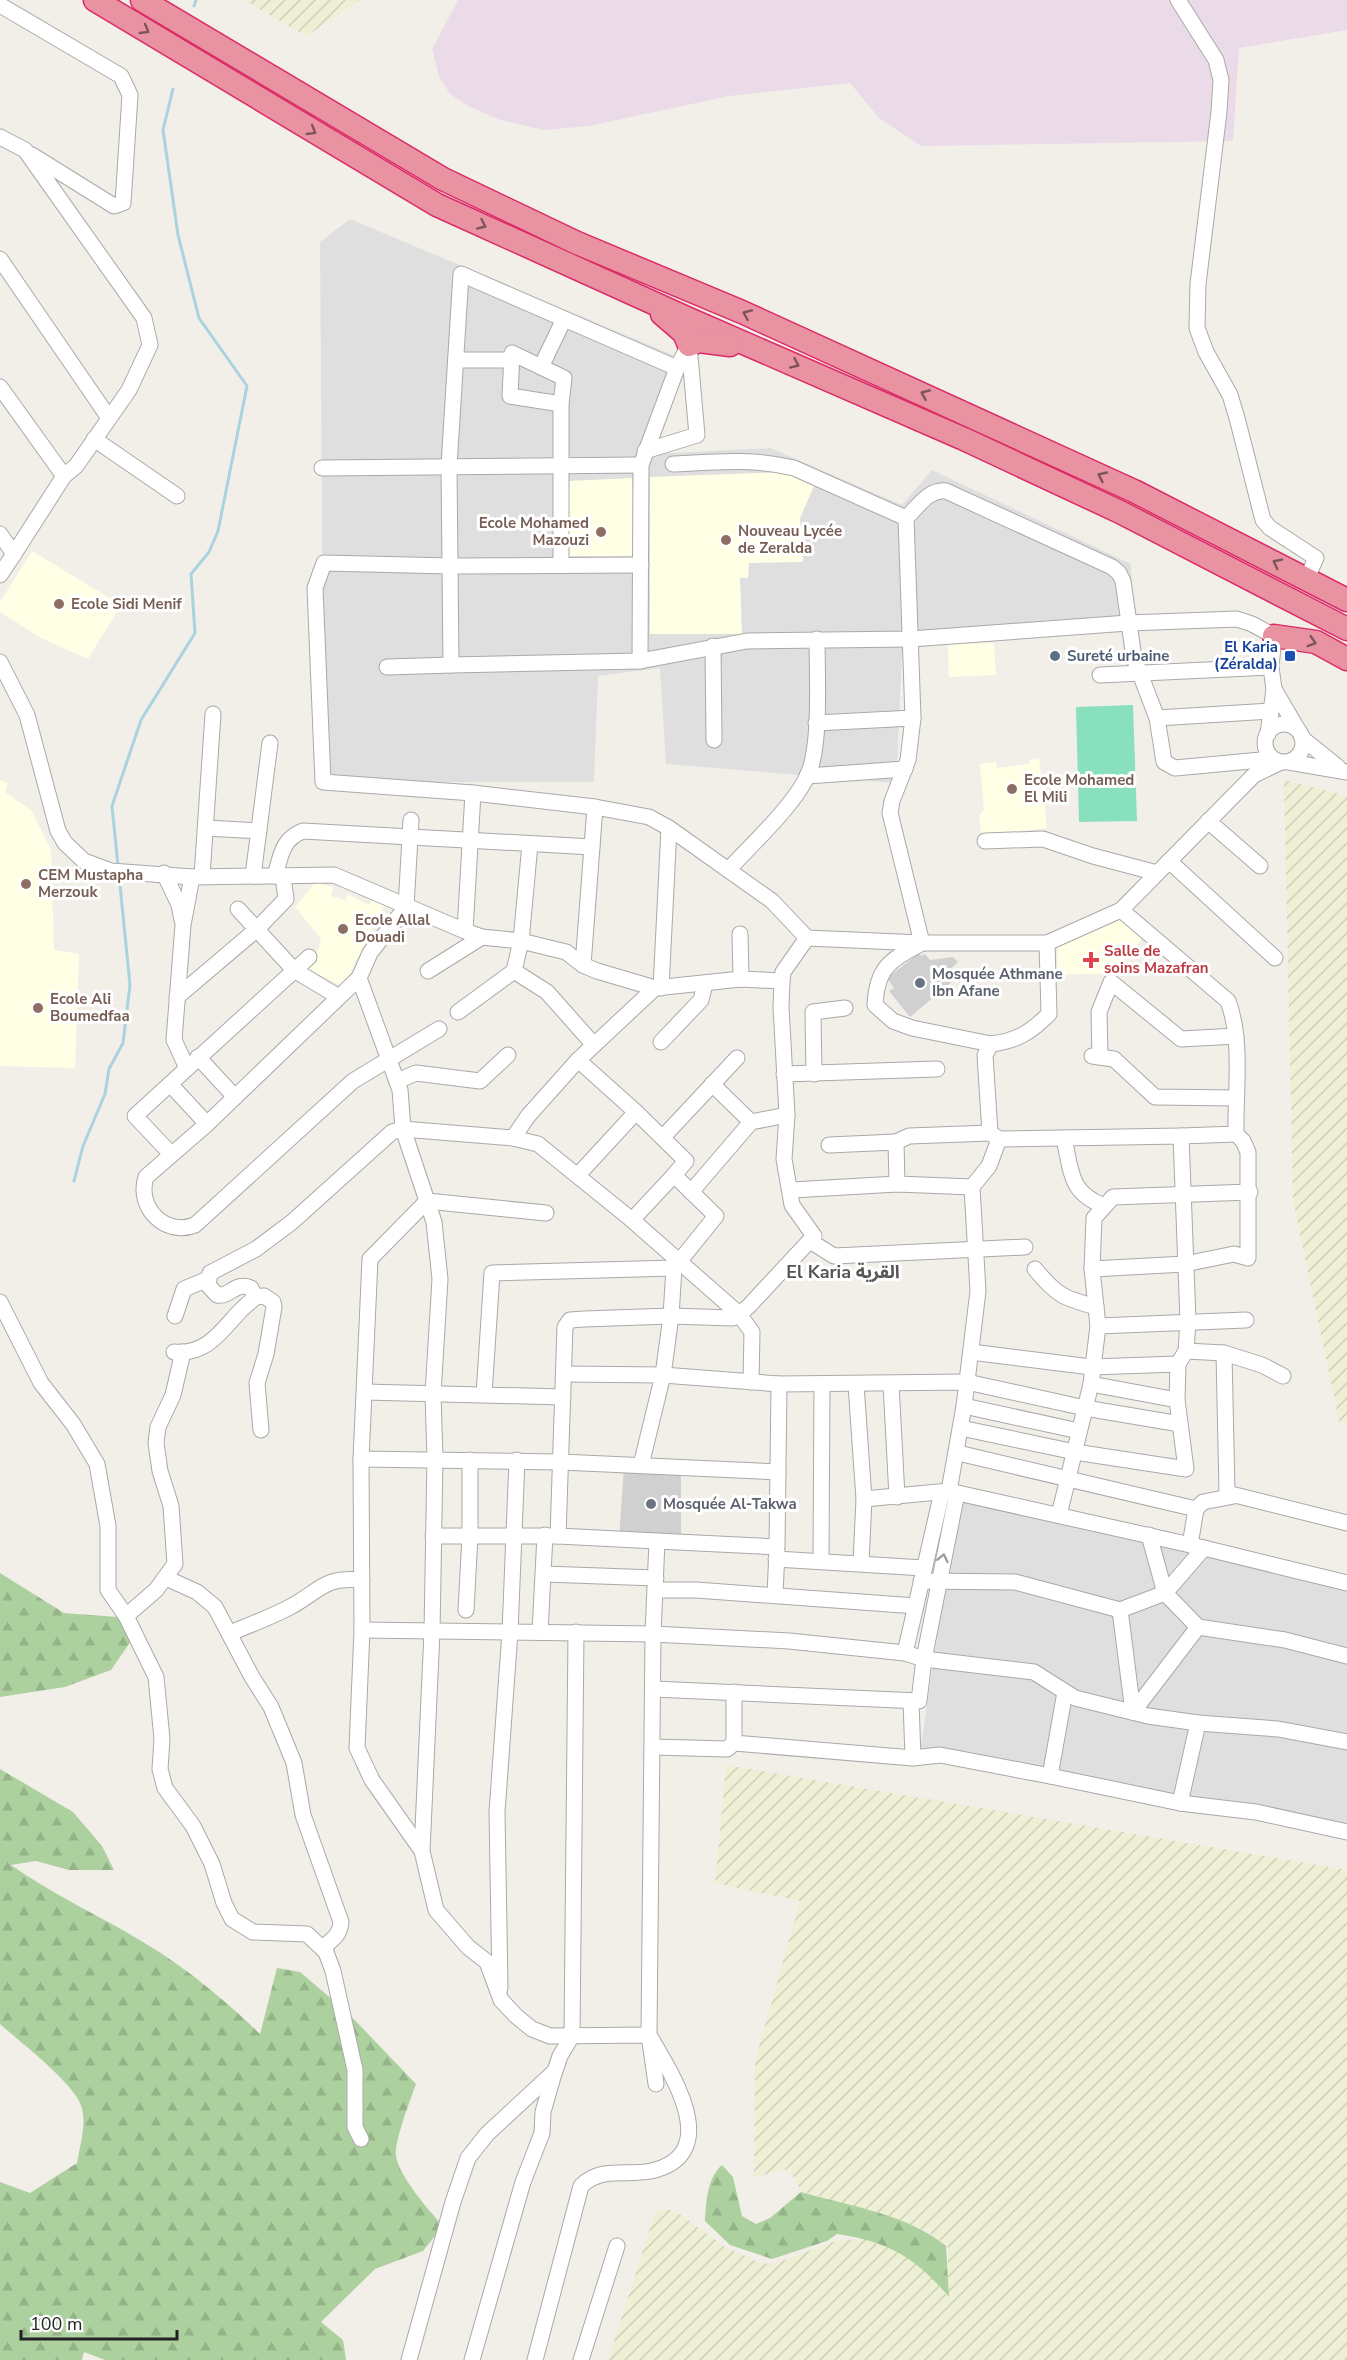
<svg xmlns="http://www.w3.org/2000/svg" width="1347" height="2360" viewBox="0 0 1347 2360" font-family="'Nunito Sans','Noto Sans Arabic',sans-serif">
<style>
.residential{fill:#e0dfdf}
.industrial{fill:#ebdbe8}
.education{fill:#ffffe5}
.religious{fill:#d0d0d0}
.farmland{fill:url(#farmland-furrows)}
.forest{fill:url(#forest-firs)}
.pitch{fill:#88e0be}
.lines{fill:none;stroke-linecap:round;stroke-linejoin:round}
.stream{stroke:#aad3df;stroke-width:3}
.minor-casing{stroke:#a9a9a9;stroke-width:17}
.highway-casing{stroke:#dc2a67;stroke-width:25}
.minor{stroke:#fff;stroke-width:15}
.highway{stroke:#e892a2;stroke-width:22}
.oneway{stroke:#7b545c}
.oneway2{stroke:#9c9c9c}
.education-dot{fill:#8d6e63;stroke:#fff;stroke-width:2}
.service-dot{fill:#5c6f8a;stroke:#fff;stroke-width:2}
.transit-dot{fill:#1a4fb4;stroke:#fff;stroke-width:2}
.health-dot{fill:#e0444e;stroke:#fff;stroke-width:2}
.worship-dot{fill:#6b7280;stroke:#fff;stroke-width:2}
.labels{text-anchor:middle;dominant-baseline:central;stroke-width:6;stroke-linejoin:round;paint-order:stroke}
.education-label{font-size:15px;font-weight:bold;fill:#785e54;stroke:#fff;text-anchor:start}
.transit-label{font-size:15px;font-weight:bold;fill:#164399;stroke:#fff;text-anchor:end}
.service-label{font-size:15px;font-weight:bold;fill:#4e5e75;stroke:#fff;text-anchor:start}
.health-label{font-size:15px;font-weight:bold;fill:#be3a42;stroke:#fff;text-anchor:start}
.worship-label{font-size:15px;font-weight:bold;fill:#5b616d;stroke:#fff;text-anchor:start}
.quarter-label{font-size:18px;font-weight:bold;fill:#555;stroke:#fff}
</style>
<defs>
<pattern id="farmland-furrows" width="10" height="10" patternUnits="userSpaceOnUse" patternTransform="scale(1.5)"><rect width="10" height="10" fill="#eef0d5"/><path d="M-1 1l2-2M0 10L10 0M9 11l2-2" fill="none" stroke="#ccceb7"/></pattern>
<pattern id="forest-firs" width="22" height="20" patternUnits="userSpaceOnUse" patternTransform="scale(1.5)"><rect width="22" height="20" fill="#add19e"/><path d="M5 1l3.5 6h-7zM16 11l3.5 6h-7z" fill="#95b388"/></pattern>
</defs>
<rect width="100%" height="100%" fill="#f2efe9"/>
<g class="residential">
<path d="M350,219l323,136 -19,99 116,-6 132,57 30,-35 199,94 1,60 -229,8 -7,151 -230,-19 -6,-96 -62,8 -4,106h-270l-4,-540z"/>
<path d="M962,1496l385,91v252l-76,-17 -85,-12 -266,-57 23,-158z"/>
</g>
<path class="industrial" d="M458,0h889v30l-108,18 -6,93 -312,5 -42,-28 -29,-35 -121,13 -140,30 -45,4 -44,-10 -32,-14 -18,-12 -11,-18 -7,-27z"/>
<g class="education">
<path d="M788,472l26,14 -14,32 3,44 -54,1 -1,15h-8l2,56h-92v-157z"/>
<path d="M632,478l3,73 -4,5h-63l1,-75z"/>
<path d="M32,551l89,54 -33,54 -49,-22 -39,-25v-10z"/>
<path d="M994,643l2,32 -47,2 -1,-33z"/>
<path d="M1039,758l8,70 -65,8 -3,-20 5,-6 -4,-46 16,-2 1,6 32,-4v-4z"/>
<path d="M0,780l8,3 -3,9 27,19 19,39 3,100 25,4 -4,114 -75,-2z"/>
<path d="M318,883l15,4 -2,9 14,4 3,-6 21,11 5,-8 11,6 -42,84 -38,-20 13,-17 3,-11 -26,-32 18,-22z"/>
<path d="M1119,919l23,20 -30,34 -55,2 1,-28z"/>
</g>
<g class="religious">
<path d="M919,953l2,3 4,-2 5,6 23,-3 5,5 -9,8 6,9 -45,38 -21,-26 5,-3 -7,-10z"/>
<path d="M624,1466l57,3v74l-62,-4z"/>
</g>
<g class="farmland">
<path d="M244,0h116l-54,36z"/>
<path d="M1284,780l63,16v628l-8,-3 -46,-221z"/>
<path d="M726,1765l621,105v490h-739l48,-150h18l50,36 36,17 14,1 64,-24 30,-1 29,11 17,11 19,16 15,20v-50l-21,-16 -35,-13 -91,-27 -12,-22 -35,8 1,-116 45,-160 -85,-18z"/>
</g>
<g class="forest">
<path d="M0,1573l64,40 54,4 20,14 -27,39 -46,17 -65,10z"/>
<path d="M0,1769l73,43 29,34 12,24h-45l-33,-9 -25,4c37,26 76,45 115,67 50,28 93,62 134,102l17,-66 23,4 47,40 69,72c-5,14 -22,58 -20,72 4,22 32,53 47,70l-20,25 -48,18 -54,53 22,18 3,20h-241l-21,-8 -2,8h-82v-178l30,11 47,-30c3,-18 11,-43 3,-60 -10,-23 -60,-61 -80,-79z"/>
<path d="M722,2165l11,12 9,39 14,8 14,-6 31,-26c48,14 106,22 145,54l3,51c-34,-40 -60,-55 -112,-63l-10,7 -55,18 -42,-14 -25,-24c1,-18 2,-43 17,-56z"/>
</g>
<path class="pitch" d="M1133,705l4,116 -58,1 -3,-115z"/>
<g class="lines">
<g class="stream">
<path d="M194,6l2,-6"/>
<path d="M118,866l-6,-60 29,-86 54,-87 -4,-59 18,-22 9,-21 29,-145 -48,-68 -21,-83 -15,-105 10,-41"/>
<path d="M74,1181l9,-35 22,-52 4,-25 14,-26 7,-58 -11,-110"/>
</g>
<defs>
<g id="minor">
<path d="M1178,0l38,60 5,20 -2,32 -21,172 -1,44 9,24 24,43 7,23 26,102 7,8 46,30 -9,20"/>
<path d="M0,5l121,71 9,19 -7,108 -9,3 -82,-51"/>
<path d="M0,137l25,13 119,168 6,27 -21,45 -53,76 -12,10 -50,78"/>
<path d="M0,259l109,159"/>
<path d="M689,345l-12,23 -36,97 -1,196 107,-20 164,-2 217,-16 109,-4 15,5 22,12 -3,31 3,22 -6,45"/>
<path d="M512,353l52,25 -3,26 -51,-8z"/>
<path d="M456,360h56"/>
<path d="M541,367l23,-48"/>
<path d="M0,387l64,89"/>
<path d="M561,404v161"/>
<path d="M94,439l83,57"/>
<path d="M645,451l52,-16 -8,-90"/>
<path d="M673,464c41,-2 81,-6 121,4l112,50c12,-11 22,-29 40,-27l166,76 7,6 4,8 11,77 23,60 7,44 11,6 86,-8"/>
<path d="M322,468l319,-3"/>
<path d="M906,518l7,200"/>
<path d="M0,534l14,20 -14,21"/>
<path d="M641,565l-190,1 -127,-3 -9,25 8,194 150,11 122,14 54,10 20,11 103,73 35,37"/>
<path d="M713,646l1,94"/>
<path d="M640,661l-189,4 -2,-199 12,-192 216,94"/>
<path d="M0,662l27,53 31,116 7,12 19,18 27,10 81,6 142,-2 131,56 17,6 39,4 45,11 17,13 14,6 58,17 86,-9 41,2 1,-9 24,-34 115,5h125l74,-33 133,-135 27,-13"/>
<path d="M387,667l64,-2"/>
<path d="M1100,675l171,-8"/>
<path d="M1274,689l24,41"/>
<path d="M1157,718l114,-7"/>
<path d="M816,723l97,-5 -5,42 -16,41 -2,12 32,130c-31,17 -45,23 -47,62l18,16 19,7 79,16"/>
<circle cx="1284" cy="743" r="19"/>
<path d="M1302,738l36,29"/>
<path d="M1289,762l58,10"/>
<path d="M807,776l98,-7"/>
<path d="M411,820l-5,87 -36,46 -11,25 41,112 3,39 31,93 6,57 -7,115 2,64 -3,174 -10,219"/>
<path d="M1208,821l52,45"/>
<path d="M206,828l53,3"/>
<path d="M985,841l58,-2 50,17 64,17"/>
<path d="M530,844l-9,97 -7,30 33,21 47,53"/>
<path d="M1169,861l106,97"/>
<path d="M728,870c24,-26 69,-67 81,-98 12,-30 8,-99 8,-133"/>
<path d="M164,873l15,32 3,15"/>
<path d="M202,876l11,-162"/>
<path d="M253,876l17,-133"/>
<path d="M275,876c6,-21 7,-37 28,-45l289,16"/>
<path d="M238,909l56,61 45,27"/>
<path d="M1121,910l107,91c15,40 7,91 8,133l-55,2"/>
<path d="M465,931l8,-138"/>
<path d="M740,934l1,45"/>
<path d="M583,965l12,-158"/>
<path d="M428,971l54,-34"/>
<path d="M359,978l-152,146 -61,53c-10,30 19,60 49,48l158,-144 86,-52"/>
<path d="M661,988l8,-160"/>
<path d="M177,997l79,-67 30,-31 -3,-22"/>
<path d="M458,1012l56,-41"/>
<path d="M661,1042l40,-42 4,-16"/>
<path d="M1092,1056l22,3 41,38 81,1"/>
<path d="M198,1057l37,40"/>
<path d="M1100,1057l-1,-45 12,-30 70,57 55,-3"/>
<path d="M187,1068l-13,-28 9,-115 9,-48"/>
<path d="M784,1074l153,-5"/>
<path d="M814,1074l-1,-62 32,-4"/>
<path d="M397,1081l19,-8 64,8 28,-26"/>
<path d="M170,1084l37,40"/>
<path d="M712,1084l39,38 36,-7"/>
<path d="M636,1112l50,49 -12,14"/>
<path d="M664,1136l73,-78"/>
<path d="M513,1138l15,-22 50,-56 77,-72"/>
<path d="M1064,1139c8,34 5,53 40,67"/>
<path d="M896,1142l13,-6 81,-3"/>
<path d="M829,1145l67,-3 1,42"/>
<path d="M171,1154l-36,-38 174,-159"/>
<path d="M578,1175l58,-63 -58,-52"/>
<path d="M792,1190l105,-6 75,3"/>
<path d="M691,1192l60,-70"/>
<path d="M632,1220l42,-45 42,41 -42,52 -3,48 -8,59 116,9 188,-2 118,26 95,16"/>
<path d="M810,1241l24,15 191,-9"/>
<path d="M1035,1269c22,27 29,29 61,38"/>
<path d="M1092,1269l93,-5 49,-10 14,4v-106l-5,-11 -7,-7"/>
<path d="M255,1297l9,-1 9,6 1,5 -8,47 -9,29 4,47"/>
<path d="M0,1302l41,81 32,41 24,40 11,62v64l18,26 30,61 6,62 -2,30 5,19 28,38 19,38 12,39 8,16 21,13 54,2 19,18 7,19 22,99v57l6,12"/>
<path d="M175,1316l9,-27 24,-10"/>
<path d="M1098,1326l148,-6"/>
<path d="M1186,1351l38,2 3,140 120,30"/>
<path d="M174,1352c33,3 47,-21 67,-42 5,-5 10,-8 14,-13l-4,-9c-16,-7 -20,9 -34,7l-9,-10 2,-12 46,-24 36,-27 100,-90 11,-3 110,9 25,6 94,76 107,94 13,18 -1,50"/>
<path d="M971,1352l120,15 87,-3"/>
<path d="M1224,1353l38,12 21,11"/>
<path d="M564,1374l99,1 -22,90"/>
<path d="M891,1384l6,113"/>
<path d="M1091,1384l86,16"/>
<path d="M856,1385l8,114 -3,64"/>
<path d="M365,1392l198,5"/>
<path d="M484,1394l8,-121 182,-5"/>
<path d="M964,1406l115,25"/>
<path d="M961,1428l114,24 111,17 -9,-69 1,-36 8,-13 2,-30 -7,-185 -182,3"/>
<path d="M958,1453l238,56 7,-7 31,-6"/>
<path d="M361,1459l200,3 217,10"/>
<path d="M949,1491l15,-85 14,-115 -6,-104 17,-21 10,-27 -9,-6 -5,-78 6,-11c26,-3 40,-12 58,-30l-2,-71"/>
<path d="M864,1499l85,-8 255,57"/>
<path d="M1059,1515l32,-131 7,-58 -6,-57 2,-51 19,-21 137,-5"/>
<path d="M1149,1535l16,58"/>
<path d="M433,1536h125"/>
<path d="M657,1541l120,6 2,-163"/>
<path d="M1190,1545l6,-36"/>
<path d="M776,1559l148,9"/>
<path d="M821,1561l1,-177"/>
<path d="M544,1574l112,4"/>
<path d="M166,1578l31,14 18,15 37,70 19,30 23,56 9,52 38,107c-1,14 -9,17 -18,26"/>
<path d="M921,1581l94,1 105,28 45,-17 33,34 87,13 62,16"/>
<path d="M655,1590h41l220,16"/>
<path d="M1165,1593l39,-45 143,35"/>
<path d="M775,1595l2,-45"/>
<path d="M466,1610l4,-74v-76"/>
<path d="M1120,1610l13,102"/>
<path d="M126,1616l30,-26 19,-26 -4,-58 -11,-35 -4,-28 2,-16 15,-32 10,-43"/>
<path d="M362,1630l291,4 136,7 116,12 19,6 110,13 41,26 73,18 50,7 80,6 69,13"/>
<path d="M540,1632l5,-97"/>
<path d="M230,1633c20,-8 41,-16 60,-26 30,-16 34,-31 72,-27"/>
<path d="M905,1653l37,-161"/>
<path d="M654,1689l265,12 5,-42 33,-166"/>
<path d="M734,1692v51l179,15 27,-3 110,21"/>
<path d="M1065,1692l-15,84 130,27 76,9 91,20"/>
<path d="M911,1701l2,57"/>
<path d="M1133,1712l65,-85"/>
<path d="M653,1747l74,2 7,-6"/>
<path d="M1180,1803l18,-80"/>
<path d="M500,1988l-3,-176 13,-180 7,-172"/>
<path d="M656,2084l-7,-49 4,-401 4,-93 -99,-5 7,-209 5,-7 14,-1 87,-3 62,2 15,-11 66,-71 -22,-31 -8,-46 3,-44 -6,-108 1,-26"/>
<path d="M409,2360l44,-158 15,-44 19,-24 67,-62"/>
<path d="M472,2360l51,-178 19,-49 1,-21 10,-35 7,-21 12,-20 4,-404"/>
<path d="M535,2360l46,-174c20,-20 45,-10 70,-15 74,-17 20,-98 -2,-136l-99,1 -18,-7 -16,-13 -15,-16 -14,-38 -19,-15 -32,-37 -14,-59 -50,-71 -15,-32 5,-118 -1,-171 9,-200 57,-58 119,12"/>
<path d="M581,2360l36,-114"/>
</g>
<g id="highway">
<path d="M95,0l342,205 254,115 273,119 156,73 227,117"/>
<path d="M142,0l301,179 134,64 165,69 392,179 213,109"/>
<path d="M662,314l22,19 5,12 10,-4 31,4"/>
<path d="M1274,636l42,6 31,17"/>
</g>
</defs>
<use href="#minor" class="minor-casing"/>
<use href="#highway" class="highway-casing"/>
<use href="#minor" class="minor"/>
<use href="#highway" class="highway"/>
</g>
<defs><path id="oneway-chevron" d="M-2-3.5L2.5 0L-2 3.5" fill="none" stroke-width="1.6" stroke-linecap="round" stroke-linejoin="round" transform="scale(1.5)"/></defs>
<g class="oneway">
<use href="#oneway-chevron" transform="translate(145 30) rotate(31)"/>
<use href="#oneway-chevron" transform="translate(312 131) rotate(31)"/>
<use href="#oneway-chevron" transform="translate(482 225) rotate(24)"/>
<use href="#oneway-chevron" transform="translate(747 314) rotate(-156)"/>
<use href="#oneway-chevron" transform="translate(795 364) rotate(24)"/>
<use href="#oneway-chevron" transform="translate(925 394) rotate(-156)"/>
<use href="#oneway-chevron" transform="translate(1102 476) rotate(-155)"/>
<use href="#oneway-chevron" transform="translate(1277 563) rotate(-153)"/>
<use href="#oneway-chevron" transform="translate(1312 642) rotate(17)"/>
</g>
<use class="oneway2" href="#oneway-chevron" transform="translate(943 1558) rotate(-78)"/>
<g class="education-dot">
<circle cx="601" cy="532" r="6"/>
<circle cx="726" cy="540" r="6"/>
<circle cx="59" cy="604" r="6"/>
<circle cx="1012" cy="789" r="6"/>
<circle cx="26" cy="884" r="6"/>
<circle cx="343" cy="929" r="6"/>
<circle cx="38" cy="1008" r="6"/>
</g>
<circle class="service-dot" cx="1055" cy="656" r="6"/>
<rect class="transit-dot" x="1284" y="650" width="12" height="12" rx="3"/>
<path class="health-dot" d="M1088 951h6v6h6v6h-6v6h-6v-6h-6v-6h6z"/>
<g class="worship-dot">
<circle cx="920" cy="983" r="6"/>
<circle cx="651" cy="1504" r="6"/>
</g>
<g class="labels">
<g class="education-label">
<text x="589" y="523" text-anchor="end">Ecole Mohamed<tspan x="589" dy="17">Mazouzi</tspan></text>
<text x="738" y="531">Nouveau Lycée<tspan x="738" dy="17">de Zeralda</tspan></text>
<text x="71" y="604">Ecole Sidi Menif</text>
<text x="1024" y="780">Ecole Mohamed<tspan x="1024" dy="17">El Mili</tspan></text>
<text x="38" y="875">CEM Mustapha<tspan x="38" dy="17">Merzouk</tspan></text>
<text x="355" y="920">Ecole Allal<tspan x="355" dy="17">Douadi</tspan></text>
<text x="50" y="999">Ecole Ali<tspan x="50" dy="17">Boumedfaa</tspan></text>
</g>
<g class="transit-label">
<text x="1278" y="647">El Karia<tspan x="1278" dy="17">(Zéralda)</tspan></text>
</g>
<g class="service-label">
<text x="1067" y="656">Sureté urbaine</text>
</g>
<g class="health-label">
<text x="1104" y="951">Salle de<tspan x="1104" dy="17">soins Mazafran</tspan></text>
</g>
<g class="worship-label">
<text x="932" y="974">Mosquée Athmane<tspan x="932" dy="17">Ibn Afane</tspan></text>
<text x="663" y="1504">Mosquée Al-Takwa</text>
</g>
<g class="quarter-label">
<text x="843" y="1272">El Karia القرية</text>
</g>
</g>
<path d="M21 2330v9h156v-9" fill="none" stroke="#222222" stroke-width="3"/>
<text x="30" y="2330" font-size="18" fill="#222222" stroke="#ffffff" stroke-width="4.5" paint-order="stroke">100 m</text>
</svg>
